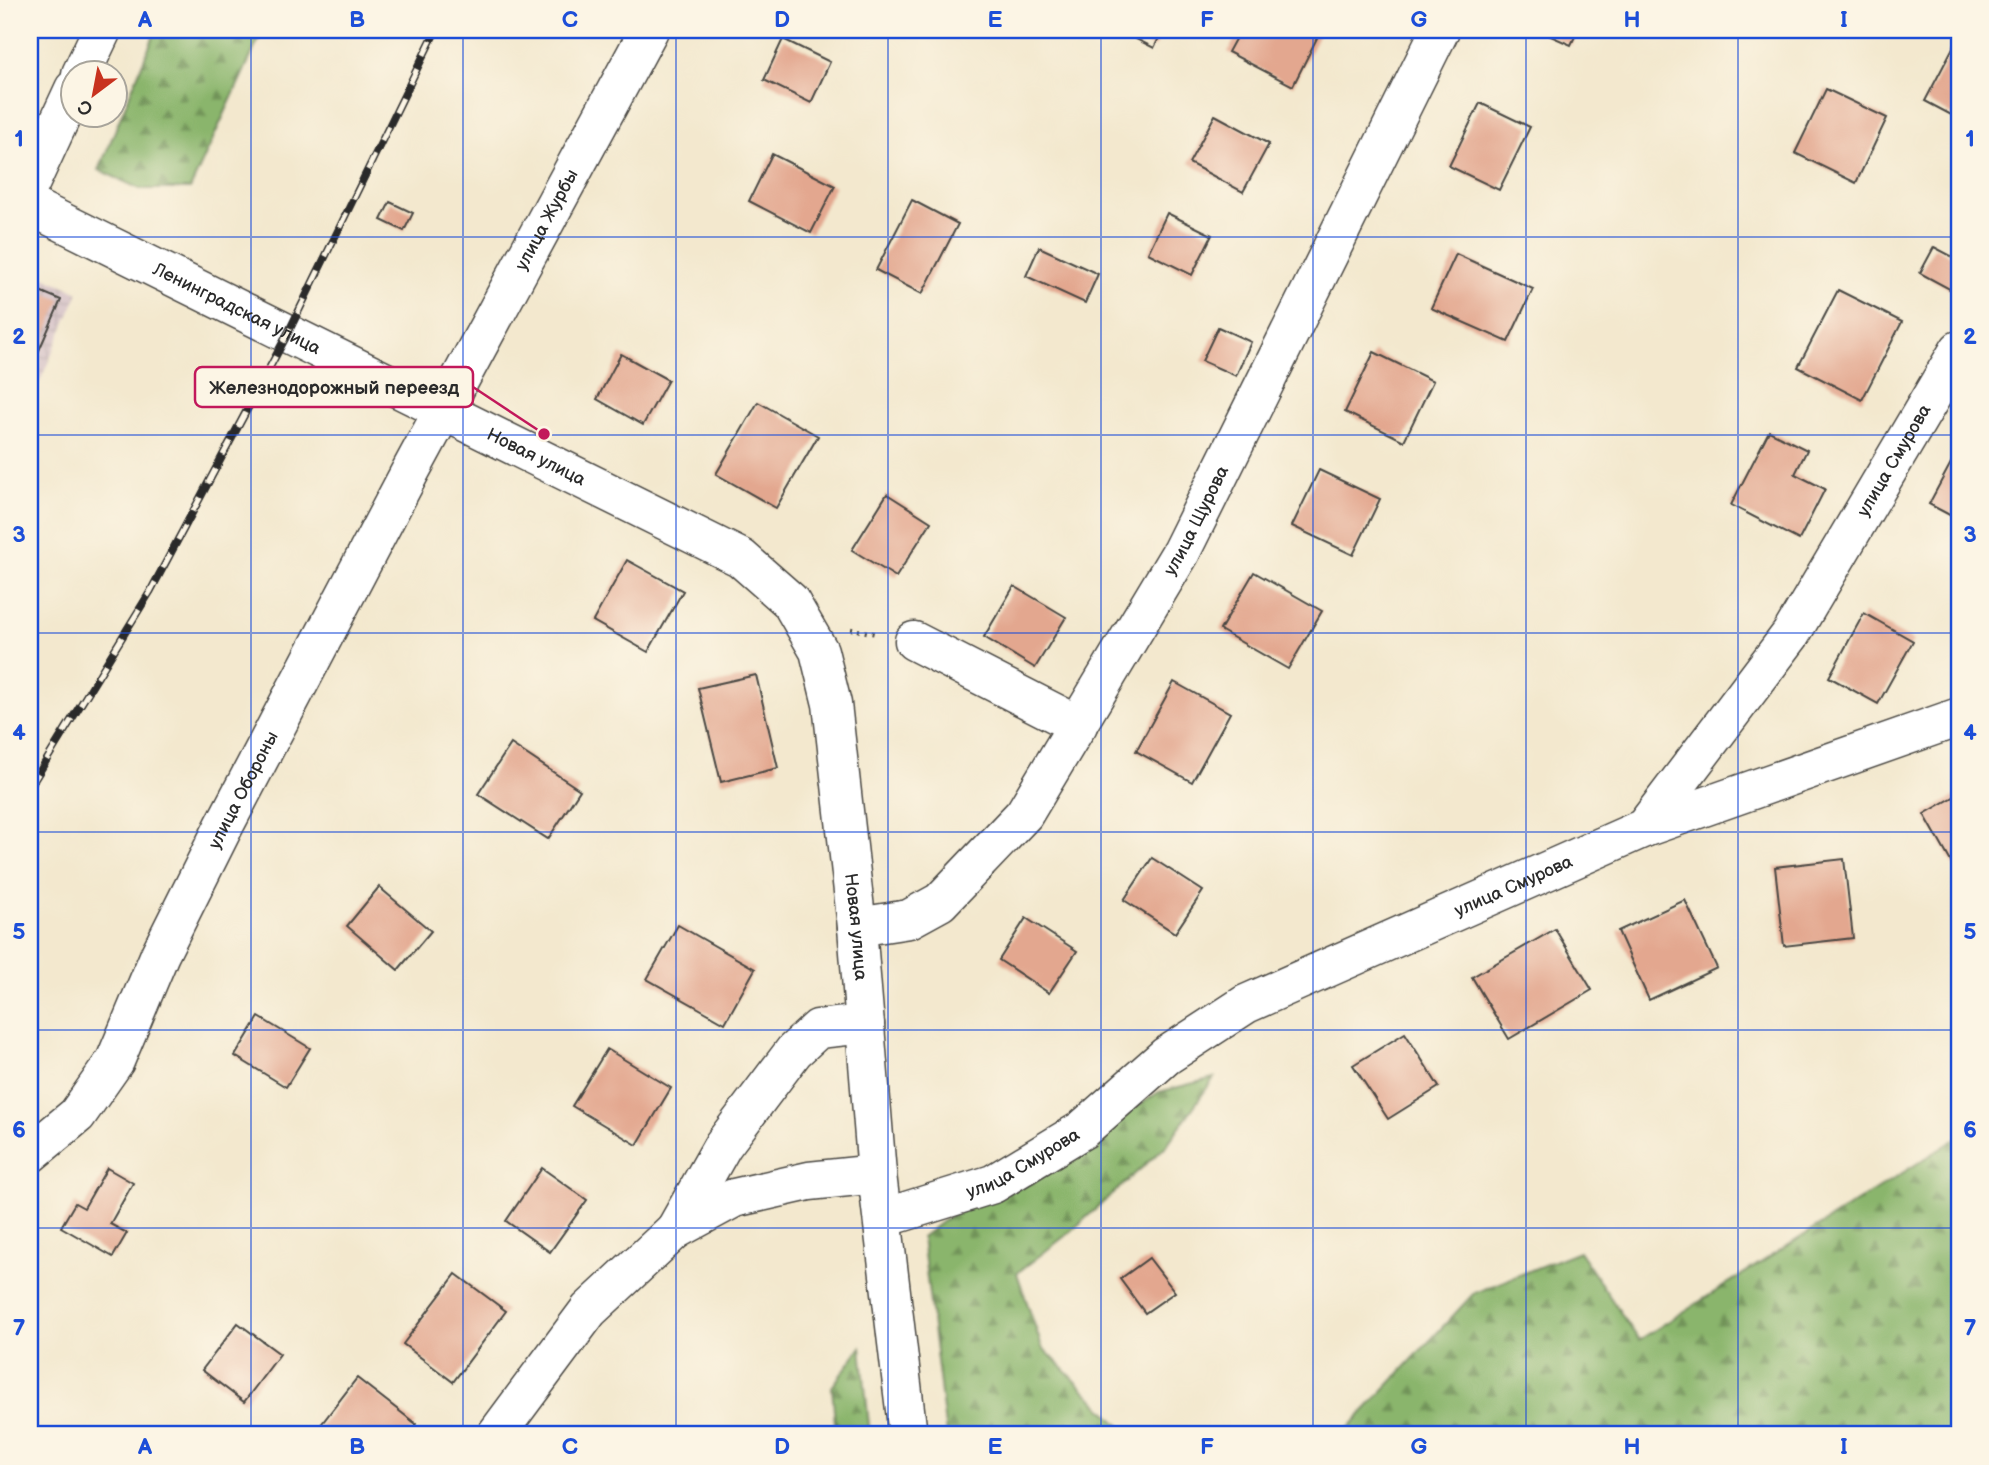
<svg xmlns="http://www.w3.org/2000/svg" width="1989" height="1465" viewBox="0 0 1989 1465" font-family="'Balsamiq Sans',sans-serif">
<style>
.industrial{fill:url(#industrial-grid)}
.forest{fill:url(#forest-firs);stroke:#5a704c;stroke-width:2}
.building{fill:#e3a78f}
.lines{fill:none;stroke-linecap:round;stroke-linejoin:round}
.minor-casing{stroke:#494743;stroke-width:41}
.path{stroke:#494743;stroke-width:4.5;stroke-dasharray:2 5;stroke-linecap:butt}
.minor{stroke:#fff;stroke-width:38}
.rail-casing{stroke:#2b2b2b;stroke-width:8}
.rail{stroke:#fcf5e5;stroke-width:5;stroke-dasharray:16;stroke-linecap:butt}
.grid{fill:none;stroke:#1d4ed8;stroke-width:2;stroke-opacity:0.55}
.labels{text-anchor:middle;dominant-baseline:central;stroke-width:6;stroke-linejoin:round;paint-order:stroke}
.street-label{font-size:18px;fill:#2b2b2b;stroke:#fcf5e5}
.leader{fill:none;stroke:#c2185b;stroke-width:2.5}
.callout-dot{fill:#c2185b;stroke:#fcf5e5;stroke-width:2.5}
.callout{fill:#fcf5e5;stroke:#c2185b;stroke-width:2.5}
.callout-label{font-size:19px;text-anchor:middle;font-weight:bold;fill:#2b2b2b}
.neatline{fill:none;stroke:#1d4ed8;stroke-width:2.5}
.grid-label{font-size:23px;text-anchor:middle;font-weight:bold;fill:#1d4ed8}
</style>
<defs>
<pattern id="industrial-grid" width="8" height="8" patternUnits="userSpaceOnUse" patternTransform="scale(1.75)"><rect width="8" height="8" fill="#d2bdc5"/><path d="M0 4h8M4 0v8" fill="none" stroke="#b4a3a9"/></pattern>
<pattern id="forest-firs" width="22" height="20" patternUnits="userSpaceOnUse" patternTransform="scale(1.75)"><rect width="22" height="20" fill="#8ab56c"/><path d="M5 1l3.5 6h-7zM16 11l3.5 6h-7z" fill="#719359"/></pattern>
</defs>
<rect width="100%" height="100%" fill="#fcf5e5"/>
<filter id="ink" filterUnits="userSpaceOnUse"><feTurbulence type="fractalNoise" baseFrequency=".0143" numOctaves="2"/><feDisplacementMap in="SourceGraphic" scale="14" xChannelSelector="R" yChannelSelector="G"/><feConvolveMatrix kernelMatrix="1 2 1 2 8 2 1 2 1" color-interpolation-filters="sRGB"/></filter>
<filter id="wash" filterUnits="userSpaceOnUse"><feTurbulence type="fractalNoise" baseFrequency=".00686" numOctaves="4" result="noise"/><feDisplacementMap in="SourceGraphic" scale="28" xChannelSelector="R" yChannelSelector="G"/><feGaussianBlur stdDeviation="1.57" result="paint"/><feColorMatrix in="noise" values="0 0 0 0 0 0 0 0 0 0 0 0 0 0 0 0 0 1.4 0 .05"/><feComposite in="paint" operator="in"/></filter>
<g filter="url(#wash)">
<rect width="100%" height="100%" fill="#f3e8ce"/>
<path class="industrial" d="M30,271l49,21 -49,112z"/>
<g class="forest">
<path d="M156,30h107l-73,159h-50l-41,-19z"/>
<path d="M1214,1078l-48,68 -97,87 -52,40 25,74 87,88h-183l-24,-198 30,-23 56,-23 151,-99z"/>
<path d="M1959,1137v298h-617l132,-142 105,-42 60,89z"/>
<path d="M861,1347l9,88h-34l-4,-48z"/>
</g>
<g id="blocks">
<g class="building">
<path d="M1118,30h45l-9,18z"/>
<path d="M1240,30h81l-28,56 -65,-34z"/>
<path d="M1537,30h41l-7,15z"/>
<path d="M1959,36v83l-34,-18z"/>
<path d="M783,39l47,23 -19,41 -47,-23z"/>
<path d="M1826,89l61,29 -31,65 -61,-30z"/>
<path d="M1480,103l50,24 -31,63 -50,-24z"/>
<path d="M1215,115l54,29 -26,48 -54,-29z"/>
<path d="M772,154l63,32 -24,47 -62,-32z"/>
<path d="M912,200l46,24 -36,70 -46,-24z"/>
<path d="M390,202l23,11 -9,18 -23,-11z"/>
<path d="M1167,213l45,22 -20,40 -44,-22z"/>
<path d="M1039,247l59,27 -13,29 -59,-27z"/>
<path d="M1934,247l25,13v25l-4,7 -35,-19z"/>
<path d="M1456,254l77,35 -25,53 -77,-34z"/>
<path d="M30,287l31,13 -31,71z"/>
<path d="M1838,290l64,32 -40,78 -64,-33z"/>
<path d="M1218,327l33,15 -15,34 -34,-15z"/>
<path d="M1374,352l59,29 -29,60 -59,-29z"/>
<path d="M621,354l47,26 -25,45 -46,-26z"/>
<path d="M758,402l60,34 -42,72 -60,-34z"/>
<path d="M1769,431l38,19 -12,24 30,15 -26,51 -68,-35z"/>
<path d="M1959,448v72l-30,-16z"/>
<path d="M1319,470l61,29 -27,56 -61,-29z"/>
<path d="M887,494l44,28 -35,55 -44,-27z"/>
<path d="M627,560l56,31 -35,61 -55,-31z"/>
<path d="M1254,572l68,39 -34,58 -68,-39z"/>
<path d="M1014,586l52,31 -31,51 -51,-31z"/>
<path d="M1864,613l49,28 -35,63 -49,-27z"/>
<path d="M756,675l22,93 -57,14 -23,-94z"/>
<path d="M1174,682l56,31 -38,69 -56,-31z"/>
<path d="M511,744l69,46 -32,49 -70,-45z"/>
<path d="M1959,794v82l-35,-62z"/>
<path d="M1152,858l51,33 -28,42 -51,-33z"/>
<path d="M1844,859l9,79 -69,8 -9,-79z"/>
<path d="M379,887l52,44 -33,39 -51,-44z"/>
<path d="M1685,900l32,68 -68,32 -31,-69z"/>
<path d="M1026,918l51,33 -28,42 -50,-33z"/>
<path d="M678,925l77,44 -30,54 -78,-44z"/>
<path d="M1555,929l37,61 -83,49 -37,-62z"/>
<path d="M259,1017l51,31 -24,39 -51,-31z"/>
<path d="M1405,1033l34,54 -51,32 -35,-54z"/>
<path d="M607,1049l64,39 -34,57 -65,-39z"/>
<path d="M107,1168l26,15 -23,41 17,9 -14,24 -52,-30 14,-24 9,5z"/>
<path d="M542,1168l45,32 -37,52 -44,-31z"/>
<path d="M1149,1258l26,34 -30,21 -25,-34z"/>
<path d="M456,1274l50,37 -53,71 -50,-38z"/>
<path d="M238,1323l42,31 -36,48 -42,-32z"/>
<path d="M357,1378l59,46 -8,11h-95z"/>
</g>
</g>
</g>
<g filter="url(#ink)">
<use href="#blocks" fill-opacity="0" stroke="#494743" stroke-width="2"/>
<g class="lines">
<defs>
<g id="minor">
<path d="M81,74l21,-44"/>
<path d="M30,184l44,-95"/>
<path id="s1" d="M30,206l711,352 49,43 29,50 13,53 25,223 20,247 31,261"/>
<path d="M914,641l164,84"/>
<path d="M1644,828l315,-111"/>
<path id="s2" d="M857,927l52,-8 31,-17 84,-88 157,-262 259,-522"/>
<path id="s3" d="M30,1154l47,-39 38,-54 45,-107 64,-128 187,-356 238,-440"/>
<path id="s4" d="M884,1218l109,-34 89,-54 84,-74 80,-52 398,-176 147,-194 168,-284"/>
<path d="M675,1230l48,-85 71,-94 24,-22 47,-5"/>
<path d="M496,1435l93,-125 86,-80 59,-32 75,-17 68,-7"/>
</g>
</defs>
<use href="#minor" class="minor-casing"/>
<path class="path" d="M851,629l26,5"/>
<use href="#minor" class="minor"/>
<defs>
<path id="rail" d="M30,787l120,-195 138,-259 148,-303"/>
</defs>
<use href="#rail" class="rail-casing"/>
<use href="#rail" class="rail"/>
</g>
</g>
<path class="grid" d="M251,30v1405M463,30v1405M676,30v1405M888,30v1405M1101,30v1405M1313,30v1405M1526,30v1405M1738,30v1405M30,237h1929M30,435h1929M30,633h1929M30,832h1929M30,1030h1929M30,1228h1929"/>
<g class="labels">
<g class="street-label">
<text stroke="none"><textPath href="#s3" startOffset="1073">улица Журбы</textPath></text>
<text stroke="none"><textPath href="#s1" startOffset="231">Ленинградская улица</textPath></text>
<text stroke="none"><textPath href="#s1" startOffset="565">Новая улица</textPath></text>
<text stroke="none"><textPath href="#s4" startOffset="1306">улица Смурова</textPath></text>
<text stroke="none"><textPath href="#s2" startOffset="550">улица Щурова</textPath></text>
<text stroke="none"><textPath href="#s3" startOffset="427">улица Обороны</textPath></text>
<text stroke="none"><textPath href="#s4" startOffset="718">улица Смурова</textPath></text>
<text stroke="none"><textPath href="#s1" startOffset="1195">Новая улица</textPath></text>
<text stroke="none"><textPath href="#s4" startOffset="150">улица Смурова</textPath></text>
</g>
</g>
<path class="leader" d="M544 434L473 387"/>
<circle class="callout-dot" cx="544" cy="434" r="7"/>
<rect class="callout" x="195" y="367" width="278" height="40" rx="7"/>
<g class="callout-label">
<text x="334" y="394">Железнодорожный переезд</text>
</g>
<rect width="1989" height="1465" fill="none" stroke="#fcf5e5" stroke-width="77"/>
<g transform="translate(94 94) rotate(212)"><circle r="33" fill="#fcf5e5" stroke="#a8a49b" stroke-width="2"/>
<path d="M0-5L12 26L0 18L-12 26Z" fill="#c8321e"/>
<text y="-10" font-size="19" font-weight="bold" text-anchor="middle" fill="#2b2b2b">С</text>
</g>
<rect x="38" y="38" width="1913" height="1388" class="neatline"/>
<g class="grid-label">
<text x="145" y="27">A</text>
<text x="357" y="27">B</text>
<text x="570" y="27">C</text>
<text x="782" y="27">D</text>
<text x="995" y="27">E</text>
<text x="1207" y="27">F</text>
<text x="1419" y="27">G</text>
<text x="1632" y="27">H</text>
<text x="1844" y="27">I</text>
<text x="19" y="146">1</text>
<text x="1970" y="146">1</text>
<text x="19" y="344">2</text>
<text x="1970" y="344">2</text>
<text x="19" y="542">3</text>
<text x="1970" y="542">3</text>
<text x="19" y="740">4</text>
<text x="1970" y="740">4</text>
<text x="19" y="939">5</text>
<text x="1970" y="939">5</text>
<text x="19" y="1137">6</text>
<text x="1970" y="1137">6</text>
<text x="19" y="1335">7</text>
<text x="1970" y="1335">7</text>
<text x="145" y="1454">A</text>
<text x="357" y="1454">B</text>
<text x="570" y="1454">C</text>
<text x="782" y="1454">D</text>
<text x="995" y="1454">E</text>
<text x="1207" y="1454">F</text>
<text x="1419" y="1454">G</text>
<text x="1632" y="1454">H</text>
<text x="1844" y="1454">I</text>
</g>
</svg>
